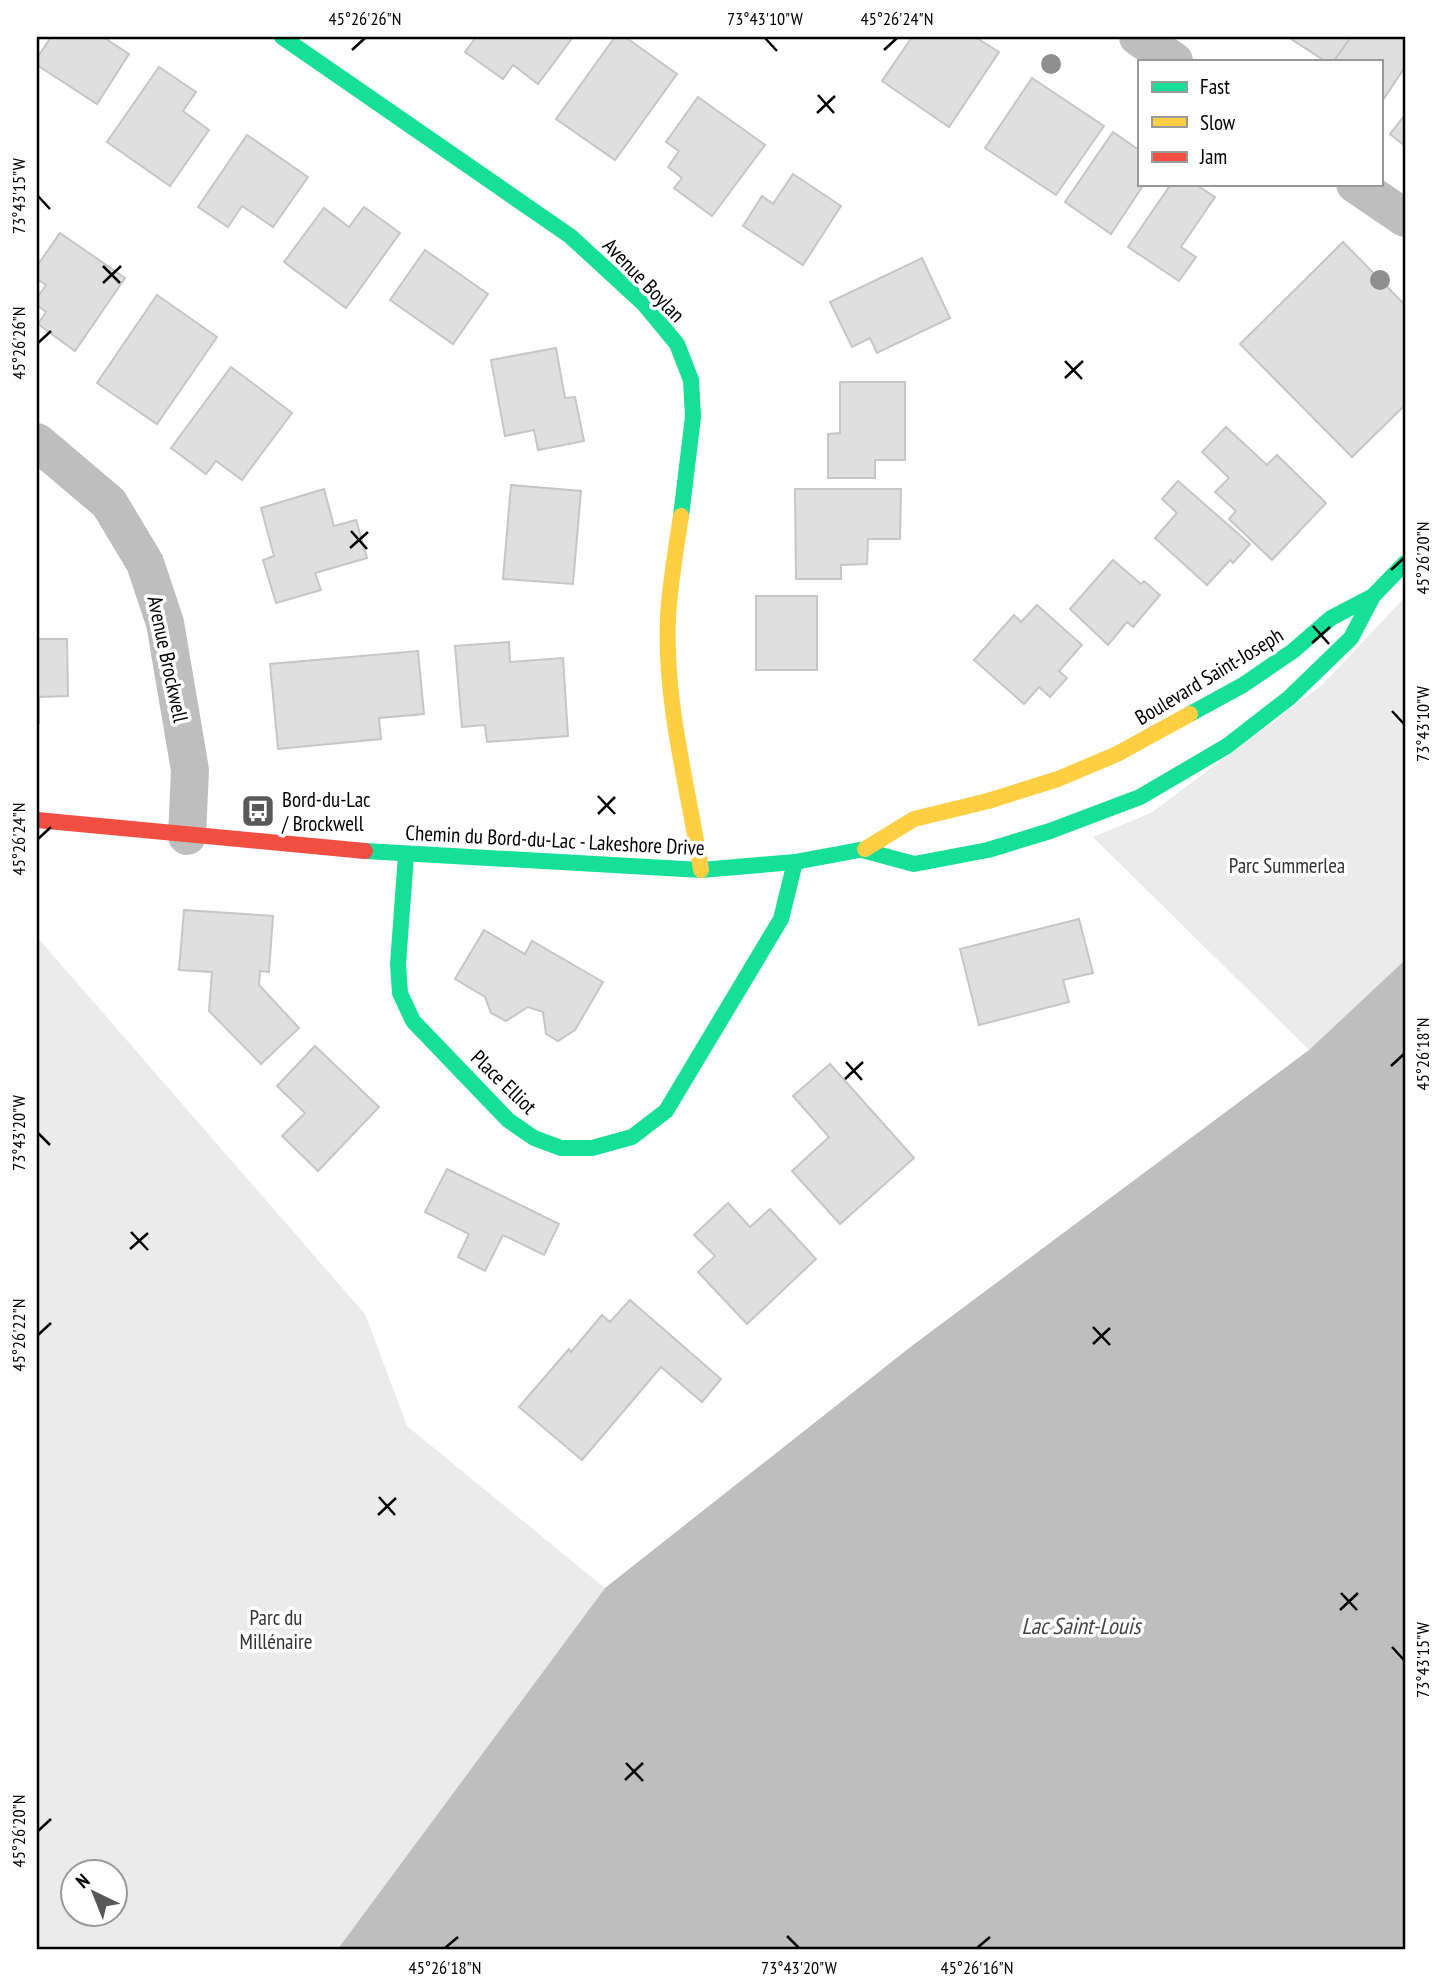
<svg xmlns="http://www.w3.org/2000/svg" width="1442" height="1987" viewBox="0 0 1442 1987" font-family="'PT Sans Narrow',sans-serif">
<style>
.green{fill:#ebebeb;fill-rule:evenodd}
.water{fill:#bebebe}
.building{fill:#dfdfdf;stroke:#c6c6c6;stroke-width:2}
.lines{fill:none;stroke-linecap:round;stroke-linejoin:round}
.street{stroke:#bebebe;stroke-width:38}
.fast{stroke:#16e098;stroke-width:16}
.slow{stroke:#ffcf43;stroke-width:16}
.jam{stroke:#f24e42;stroke-width:16}
.tree{fill:#8e8e8e}
.ticks{fill:none;stroke:#000;stroke-width:2.5}
.labels{text-anchor:middle;dominant-baseline:central;stroke-width:7;stroke-linejoin:round;paint-order:stroke}
.street-label{font-size:21px;fill:#000;stroke:#fff}
.poi-label{font-size:21px;fill:#000;stroke:#fff;text-anchor:start}
.park-label{font-size:21px;fill:#323232;stroke:#fff}
.water-label{font-size:23px;font-style:italic;fill:#434343;stroke:#fff}
.neatline{fill:none;stroke:#000;stroke-width:2.5}
.ticks-label{font-size:18px;text-anchor:middle;fill:#000}
</style>
<rect width="100%" height="100%" fill="#fff"/>
<g class="green">
<path d="M1405,597v363l-96,90 -216,-213 58,-24 171,-128z"/>
<path d="M37,937l328,377 42,112 198,162 -268,362h-300zM74,1871h42v42h-42z"/>
</g>
<path class="water" d="M1405,960v990h-1068l268,-362 308,-243 396,-295z"/>
<g class="building">
<path d="M51,37h52l26,17 -32,50 -60,-39v-7z"/>
<path d="M476,37h97l-35,47 -25,-19 -10,14 -38,-27z"/>
<path d="M615,37h10l52,37 -62,86 -59,-41z"/>
<path d="M912,37h63l24,15 -50,75 -67,-46z"/>
<path d="M1288,37h63l-17,24h-9z"/>
<path d="M1351,37h54v30l-22,33 -2,-1v-38h-47z"/>
<path d="M159,67l37,25 -13,19 26,19 -39,56 -63,-44z"/>
<path d="M1032,78l72,48 -48,69 -71,-47z"/>
<path d="M698,97l67,48 -53,71 -38,-28 8,-10 -14,-11 11,-16 -13,-9z"/>
<path d="M1405,115v31l-15,-12z"/>
<path d="M1113,132l26,18v34h5l-33,50 -46,-32z"/>
<path d="M247,135l61,42 -35,50 -31,-21 -14,21 -30,-20z"/>
<path d="M793,174l48,32 -38,59 -60,-39 19,-30 11,8z"/>
<path d="M1171,184h24l20,13 -34,50 15,10 -17,24 -51,-34z"/>
<path d="M364,207l36,26 -54,75 -62,-46 40,-54 25,19z"/>
<path d="M60,233l65,45 -50,73 -37,-27 8,-12 -9,-7v-7l9,-13 -9,-6v-13z"/>
<path d="M1343,242l62,63v100l-53,52 -112,-113z"/>
<path d="M425,250l63,44 -35,50 -63,-44z"/>
<path d="M922,258l28,60 -73,35 -7,-15 -18,9 -22,-45z"/>
<path d="M157,295l60,42 -60,87 -60,-41z"/>
<path d="M556,348l9,50 10,-1 9,44 -46,9 -4,-20 -29,6 -14,-76z"/>
<path d="M231,367l61,46 -50,67 -26,-19 -10,13 -35,-26z"/>
<path d="M840,382h65v78h-30v18h-47v-44l12,-1z"/>
<path d="M1226,427l41,38 10,-10 49,48 -54,57 -43,-41 7,-8 -21,-19 14,-14 -27,-26z"/>
<path d="M1178,481l72,63 -17,19 -3,-3 -23,25 -52,-47 22,-25 -15,-14z"/>
<path d="M511,485l70,6 -8,93 -70,-5z"/>
<path d="M324,489l10,37 22,-6 11,38 -52,15 6,17 -45,13 -13,-43 11,-4 -13,-48z"/>
<path d="M795,489h106l-1,50h-32l-1,25 -26,1v14h-45z"/>
<path d="M1113,560l28,24 3,-3 16,14 -27,32 -6,-5 -19,23 -38,-36z"/>
<rect x="756" y="596" width="61" height="74"/>
<path d="M1037,605l45,40 -23,26 8,7 -17,19 -11,-10 -15,17 -50,-44 40,-45 7,7z"/>
<path d="M37,639h30l1,57 -29,1v26h-2z"/>
<path d="M509,642l1,20 53,-4 5,78 -81,6 -2,-17 -23,2 -7,-81z"/>
<path d="M418,651l6,63 -45,4 2,21 -103,10 -8,-85z"/>
<path d="M184,910l89,6 -4,56 -9,-1 -1,14 40,43 -38,36 -52,-53 3,-39 -33,-2z"/>
<path d="M1079,919l14,54 -30,7 6,22 -90,23 -19,-76z"/>
<path d="M484,930l41,24 7,-13 71,41 -28,48 -17,11 -12,-7 -3,-22 -15,-5 -22,14 -15,-8 -6,-16 -30,-18z"/>
<path d="M315,1046l64,61 -61,64 -36,-35 23,-23 -28,-27z"/>
<path d="M830,1064l84,94 -74,66 -48,-53 37,-34 -36,-41z"/>
<path d="M447,1169l112,55 -15,31 -41,-20 -18,36 -27,-14 11,-23 -44,-22z"/>
<path d="M728,1203l22,24 20,-18 46,50 -69,65 -49,-52 17,-16 -21,-21z"/>
<path d="M630,1300l91,79 -19,23 -41,-35 -79,93 -63,-53 50,-58 2,3 31,-37 8,7z"/>
</g>
<g class="lines">
<g class="street">
<path d="M1138,37l36,24"/>
<path d="M1355,184l50,34"/>
<path d="M37,442l72,61 36,60 20,60 25,147 -3,66"/>
</g>
<g class="fast">
<path d="M282,37l288,199 73,67 34,41 14,36 2,37 -12,99"/>
<path d="M1190,714l53,-29 50,-34 38,-33 42,-22"/>
<path d="M862,850l52,14 74,-14 62,-19 90,-34 87,-51 62,-48 62,-60 22,-42 32,-33"/>
<path d="M365,851l336,19 94,-8 70,-13"/>
<path d="M406,855l-8,109 2,29 13,28 95,99 26,18 27,10h31l40,-11 34,-26 115,-192 14,-57"/>
</g>
<g class="slow">
<path d="M681,516c-5,33 -11,67 -13,100 -4,86 20,170 33,254"/>
<path d="M865,849l49,-30 74,-18 70,-22 59,-25 73,-40"/>
</g>
<path class="jam" d="M37,820l328,31"/>
</g>
<g class="tree">
<circle cx="1051" cy="64" r="10"/>
<circle cx="1380" cy="280" r="10"/>
</g>
<path class="ticks" d="M765,38l12,13M352,50l13,-12M884,50l13,-12M818,95l16,18M817,113l18,-17M38,196l12,13M103,266l17,17M103,283l18,-17M38,343l13,-12M1065,361l17,18M1065,378l18,-17M351,531l16,18M350,548l18,-16M1391,570l13,-12M1313,626l16,18M1312,643l18,-16M1392,711l12,13M598,796l17,18M598,814l17,-17M38,839l13,-12M846,1062l16,18M1391,1066l13,-12M845,1079l18,-17M38,1133l12,12M131,1232l17,18M130,1249l18,-16M1093,1327l17,18M38,1335l13,-12M1093,1344l17,-16M379,1497l16,18M378,1515l18,-17M1341,1593l16,17M1340,1610l18,-17M1392,1647l12,13M626,1763l17,18M625,1780l18,-17M38,1831l13,-12M787,1936l12,12M445,1948l13,-11M977,1948l13,-11"/>
<defs>
<symbol id="bus-square" viewBox="-11 -11 22 22"><rect x="-9" y="-9" width="18" height="18" rx="4" fill="#595959" stroke="#fff"/><path d="M-5-6H5V4H4V6H2V4H-2V6H-4V4H-5ZM-3.5-4V0h7V-4ZM-3.5 1.2v1.5H-2V1.2ZM2 1.2v1.5H3.5V1.2Z" fill="#fff"/></symbol>
</defs>
<g fill-rule="evenodd">
<use href="#bus-square" x="239" y="792" width="38" height="38"/>
</g>
<g class="labels">
<g class="street-label">
<text transform="translate(644 280) rotate(46)">Avenue Boylan</text>
<text transform="translate(168 659) rotate(78)">Avenue Brockwell</text>
<text transform="translate(1209 676) rotate(-31)">Boulevard Saint-Joseph</text>
<text transform="translate(555 840) rotate(3)">Chemin du Bord-du-Lac - Lakeshore Drive</text>
<text transform="translate(504 1082) rotate(44)">Place Elliot</text>
</g>
<g class="poi-label">
<text x="282" y="799">Bord-du-Lac<tspan x="282" dy="24">/ Brockwell</tspan></text>
</g>
<g class="park-label">
<text x="1287" y="865">Parc Summerlea</text>
<text x="276" y="1617">Parc du<tspan x="276" dy="24">Millénaire</tspan></text>
</g>
<g class="water-label">
<text x="1081" y="1625">Lac Saint-Louis</text>
</g>
</g>
<rect width="1442" height="1987" fill="none" stroke="#ffffff" stroke-width="77"/>
<rect x="1138" y="60" width="245" height="126" fill="#ffffff" stroke="#999999" stroke-width="2"/>
<rect x="1152" y="82" width="35" height="10" fill="#16e098" stroke="#999999" stroke-width="2"/>
<text x="1200" y="94" font-size="21" fill="#000000">Fast</text>
<rect x="1152" y="117" width="35" height="10" fill="#ffcf43" stroke="#999999" stroke-width="2"/>
<text x="1200" y="130" font-size="21" fill="#000000">Slow</text>
<rect x="1152" y="152" width="35" height="10" fill="#f24e42" stroke="#999999" stroke-width="2"/>
<text x="1200" y="164" font-size="21" fill="#000000">Jam</text>
<g transform="translate(94 1893) rotate(317)"><circle r="33" fill="#ffffff" stroke="#999999" stroke-width="2"/>
<path d="M0-5L12 26L0 18L-12 26Z" fill="#595959"/>
<text y="-10" font-size="19" font-weight="bold" text-anchor="middle" fill="#000000">N</text>
</g>
<rect x="38" y="38" width="1366" height="1910" class="neatline"/>
<g class="ticks-label">
<text x="365" y="25">45°26'26"N</text>
<text x="765" y="25">73°43'10"W</text>
<text x="897" y="25">45°26'24"N</text>
<text transform="translate(19 196) rotate(-90)" y="6">73°43'15"W</text>
<text transform="translate(19 343) rotate(-90)" y="6">45°26'26"N</text>
<text transform="translate(1423 558) rotate(-90)" y="6">45°26'20"N</text>
<text transform="translate(1423 724) rotate(-90)" y="6">73°43'10"W</text>
<text transform="translate(19 839) rotate(-90)" y="6">45°26'24"N</text>
<text transform="translate(1423 1054) rotate(-90)" y="6">45°26'18"N</text>
<text transform="translate(19 1133) rotate(-90)" y="6">73°43'20"W</text>
<text transform="translate(19 1335) rotate(-90)" y="6">45°26'22"N</text>
<text transform="translate(1423 1660) rotate(-90)" y="6">73°43'15"W</text>
<text transform="translate(19 1831) rotate(-90)" y="6">45°26'20"N</text>
<text x="445" y="1974">45°26'18"N</text>
<text x="799" y="1974">73°43'20"W</text>
<text x="977" y="1974">45°26'16"N</text>
</g>
</svg>
